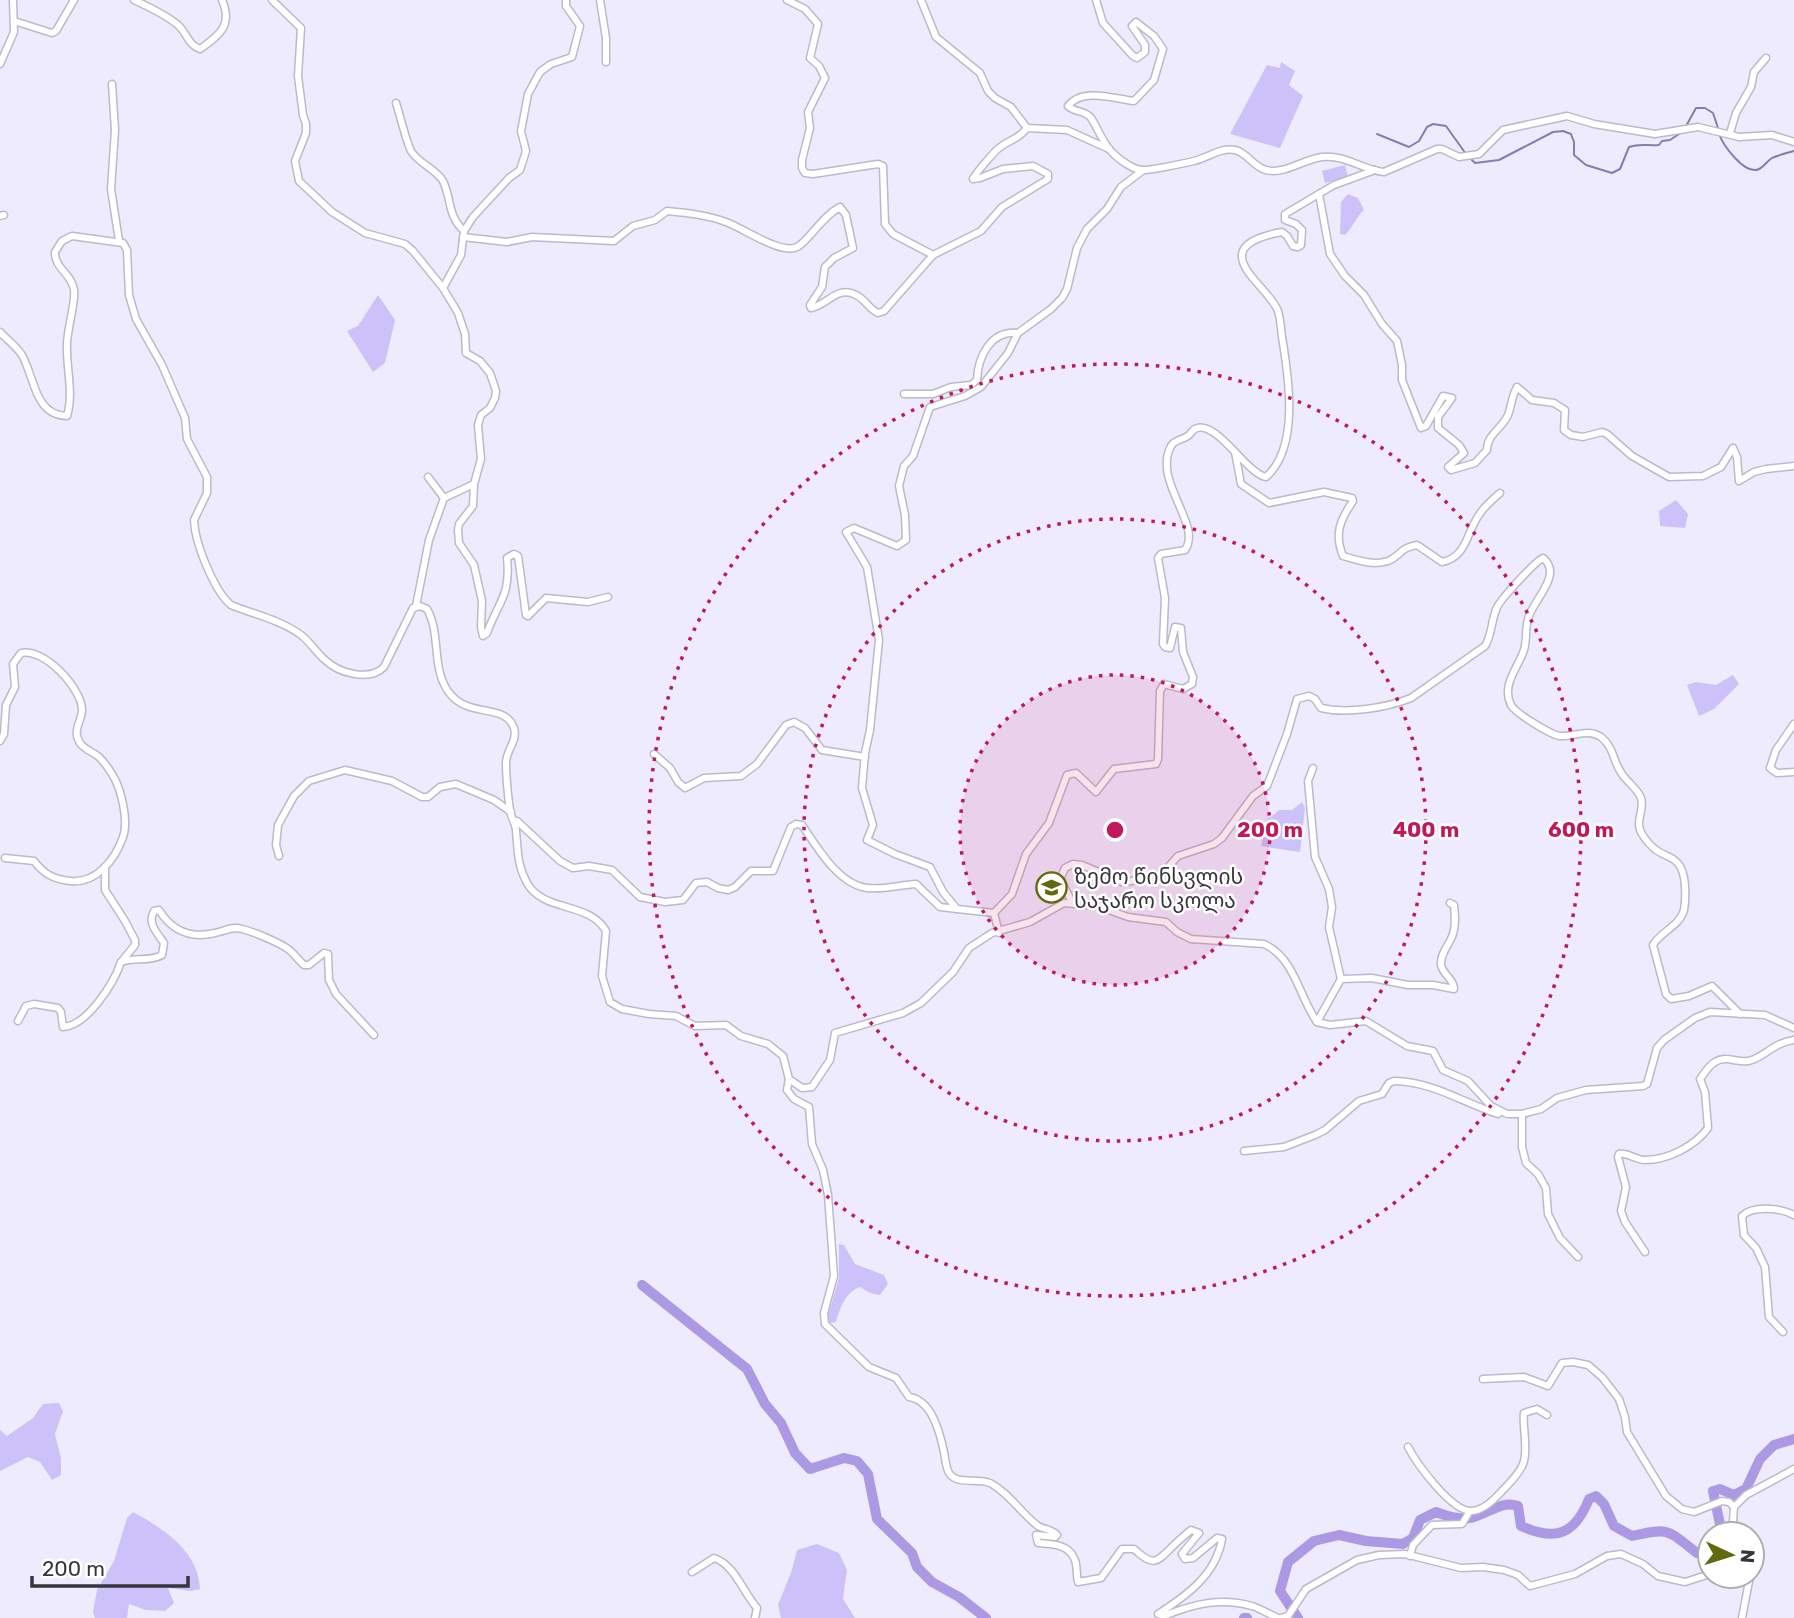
<svg xmlns="http://www.w3.org/2000/svg" width="1794" height="1618" viewBox="0 0 1794 1618" font-family="Rubik,'Noto Sans Georgian',sans-serif">
<style>
.green{fill:#cdc1fa}
.lines{fill:none;stroke-linecap:round;stroke-linejoin:round}
.stream{stroke:#897bb2;stroke-width:2}
.river{stroke:#ac99e4;stroke-width:10}
.minor-casing{stroke:#bcb9cb;stroke-width:9}
.minor{stroke:#fff;stroke-width:6}
.ring{fill:none;stroke:#c2185b;stroke-width:3.5;stroke-dasharray:3.5 7}
.labels{text-anchor:middle;dominant-baseline:central;stroke-width:5;stroke-linejoin:round;paint-order:stroke}
.poi-label{font-size:21px;fill:#36353c;stroke:#fff;text-anchor:start}
.centre{fill:#c2185b;stroke:#fff;stroke-width:3.5}
.ring-label{font-size:21px;text-anchor:middle;font-weight:bold;fill:#c2185b;stroke:#fff;stroke-width:5;stroke-linejoin:round;paint-order:stroke}
</style>
<rect width="100%" height="100%" fill="#efebff"/>
<g class="green">
<path d="M1281,62l14,9 -6,14 14,11 -23,52 -50,-14 37,-69 13,3z"/>
<path d="M1345,165l3,12 -23,6 -3,-12z"/>
<path d="M1348,194l10,4 6,12c-8,7 -11,17 -19,25l-5,-1 1,-32z"/>
<path d="M378,295l17,25 -10,43 -12,9 -26,-41 11,-5z"/>
<path d="M1676,500l12,14 -3,14 -25,-2 -1,-15z"/>
<path d="M1733,675l6,9 -25,25 -15,7 -12,-31 9,-3 20,3z"/>
<path d="M1302,802l3,6 -5,44 -39,-6 6,-26 12,-10h13z"/>
<path d="M839,1244l5,1 11,19 29,11 4,9 -8,11 -10,-2 -10,-6c-15,5 -20,22 -24,35l-6,1 -3,-4 12,-41z"/>
<path d="M59,1403l4,8 -8,23 6,24v17l-9,5 -12,-18 -12,-5 -28,14v-41l7,6 26,-18 10,-14z"/>
<path d="M133,1512c30,16 66,40 67,77l-9,2 -23,-3 6,15 -9,8 -19,-1 -17,-6 -2,14h-32l-2,-6 4,-22 17,-29 13,-43z"/>
<path d="M817,1544l22,9 8,17 -4,29 12,19h-74l-3,-13 14,-35 5,-20z"/>
</g>
<g class="lines">
<g class="stream">
<path d="M1685,128l11,-20h9l8,5 5,15"/>
<path d="M1377,134l32,13 10,-6 8,-14 6,-3 13,2 20,28"/>
<path d="M1719,134c4,11 26,42 40,35 5,-2 8,-8 13,-11 7,-3 15,-5 22,-7"/>
<path d="M1470,158l5,5 24,-3 54,-28 10,-1 8,3 3,8v13l12,10 26,8 8,-4 9,-22c11,-4 19,-1 30,-2l3,-4 8,-1 12,-8"/>
</g>
<g class="river">
<path d="M642,1285l105,84 18,35 16,19 14,30 15,16 34,-11 13,3 11,13 9,45 35,34 5,14 15,15 27,15 27,21"/>
<path d="M1722,1534l-9,-43 7,-2 14,6 12,-6 14,-30 14,-14 20,-6"/>
<path d="M1244,1618h3"/>
<path d="M1298,1618l-18,-27 8,-29 26,-21 25,-6 27,6 37,3 10,-6 7,-18 16,-8c11,4 22,8 34,6 17,-3 30,-18 48,-12l3,20c35,16 54,8 68,-27l7,-3 8,8 10,22 18,10c39,-9 35,-6 65,17l13,-5"/>
</g>
<defs>
<g id="minor">
<path d="M134,0c15,7 31,14 44,25 9,8 10,20 22,24 20,-14 33,-24 22,-49"/>
<path d="M272,0l29,28 -3,48 5,39 3,9v9l-11,28 4,20 33,31 33,21 40,11 8,7 30,37 15,25 7,21 1,19 14,8 10,12 6,18 -1,7 -5,10 -9,7 -3,10 3,34 -7,25 -1,22 -14,18 -1,6 1,13 15,22 8,36 -1,26 2,9 4,-3c11,-31 24,-37 20,-75l7,-4 4,2 8,59 2,1 18,-18 42,4 20,-5"/>
<path d="M600,0l6,38v24"/>
<path d="M787,0l18,9 13,15 -8,34 9,8 6,12 -17,34 2,16 -8,32v8l3,5 8,1 65,-10 5,2 2,58 8,10 40,21 48,-24 21,-24 46,-28v-5l-15,-8 -30,3 -23,9 -7,1c1,-4 22,-28 26,-31 11,-9 19,-8 28,-20l40,2 42,19"/>
<path d="M921,0l15,37 44,36 8,18 7,7 16,9 16,21"/>
<path d="M1096,0l7,23 30,33 4,2 8,-6v-7l-13,-19 4,-4 18,14 9,13 -9,31 -20,21c-19,-2 -52,-14 -66,5 7,7 17,4 23,12 6,9 10,20 16,28 6,9 23,23 35,24 6,1 44,-7 52,-9 13,-3 27,-14 41,-11 13,3 18,17 31,20 18,5 38,-11 56,-13 23,-3 40,13 62,15l53,-23h5l17,8 20,-3 24,-24 64,-14 27,8 61,10 43,-7 41,10 33,-2 22,7"/>
<path d="M14,21l38,12 4,-2 18,-31"/>
<path d="M0,64l14,-32 -1,-32"/>
<path d="M112,84l3,46 -4,59 8,52"/>
<path d="M396,103c4,12 10,38 15,48 8,13 24,17 32,30 9,19 4,34 21,50"/>
<path d="M1730,133l6,-20 15,-26 3,-15 12,-14"/>
<path d="M1319,194l11,60 15,22 19,19 18,29 15,17 5,24v15l19,48 5,-2 17,-30 9,2 -14,19v11l21,17 5,8 -16,14 3,3 24,-7 12,-13c0,-16 15,-21 21,-35 4,-10 3,-17 9,-28l15,13 22,3 11,7 -1,20 7,5 12,2 19,-5 5,2 25,22 37,21 34,-1 18,-9 12,-19"/>
<path d="M0,216l4,-1"/>
<path d="M463,237l44,5 25,-5 82,4 19,-15 22,-6 12,-9c21,2 40,4 59,11 17,6 55,33 71,25 12,-6 24,-30 43,-40l6,8 7,33 -19,10 -9,9 -3,20 -12,18 1,3c17,-3 26,-23 45,-13 9,4 13,14 22,18l6,-2 49,-56"/>
<path d="M443,288l18,-33 3,-24 9,-14 36,-39 11,-8 6,-19 -5,-20 7,-37 12,-22 11,-8 21,-7 8,-31 -14,-20v-6"/>
<path d="M0,332c7,8 18,15 23,25 12,23 12,58 44,59 7,-23 -1,-48 0,-72 0,-14 9,-43 7,-54 -2,-16 -20,-22 -19,-38l7,-11 10,-5 51,7 4,7 2,45 7,24 26,46 23,53 2,21 20,38v16l-13,27 1,10c4,21 20,62 36,75 22,9 50,15 70,30 9,7 15,17 23,24 14,14 45,23 60,8l29,-59 7,-2 7,3c15,26 3,62 24,86 20,23 54,8 63,33 4,13 -8,22 -8,35 0,15 2,33 4,48 1,7 6,13 6,20 2,19 1,34 11,52 17,30 62,18 79,48l-4,45 8,26 12,7 27,5 27,2 19,10 31,-1 15,11 27,8 15,12 6,23 13,9 10,-1 18,-27 5,-27 68,-20 18,-10 32,-31 16,-24 23,-15 38,-11 34,-19 34,3 30,11 38,5 11,10 14,7 73,5c31,14 35,53 53,78l13,3 36,-4 41,25 26,5 10,19 25,11 23,25 16,8h15l19,-5 16,-11 29,-8 57,-4 4,-2 10,-36 7,-8 31,-22 15,-6 55,3 29,13"/>
<path d="M904,394h29l18,-7 20,-2 6,-5c1,-24 14,-50 41,-47"/>
<path d="M1733,448l4,9 2,24 15,-9 12,-3 28,-3"/>
<path d="M1235,452l6,32 28,19 55,-11 28,6 1,3c-13,19 -19,33 -10,55 14,4 30,10 45,5 13,-5 11,-13 29,-16l25,17c26,-5 24,-31 39,-50 5,-7 12,-13 19,-19"/>
<path d="M428,477l16,21"/>
<path d="M416,606l13,-66 15,-42 30,-14"/>
<path d="M1794,724l-18,26 -6,18 7,5 17,-1"/>
<path d="M0,741l4,-7 2,-29 9,-18 -2,-23 8,-11c22,-6 61,35 61,57 0,9 -7,17 -5,26 3,13 14,14 22,21 5,5 10,12 13,17 9,14 17,47 11,63 -8,23 -27,47 -53,44 -17,-2 -26,-7 -36,-20l-29,-3"/>
<path d="M654,754l16,14 8,14 7,6 19,-10 37,-2 16,-12 29,-39 8,-3 11,6 17,22 43,7"/>
<path d="M1313,768l-5,13 7,76 14,32 3,18 -3,20 12,52"/>
<path d="M517,821l43,40 13,7 16,-2 23,4 28,27 25,5 18,-2 13,-17 11,-1 11,6 10,2 7,-3 16,-16h22l18,-44 5,-3 6,1c14,21 36,59 65,63 15,2 33,-3 49,-4l24,23 17,2"/>
<path d="M279,856l-3,-11 2,-20 16,-29 15,-15 36,-11 47,11 30,16h6l12,-10 16,-3 38,16 17,12"/>
<path d="M105,867v23l20,31 10,19v5l-13,16"/>
<path d="M1072,902l-12,-23 5,-11 8,-4 9,1 40,17 26,-3 15,-6 15,-17 36,-12 8,-6 31,-42 14,-10 20,-52 10,-35 12,-3 6,3 6,9c26,6 65,0 90,-10l74,-52c7,-11 6,-24 11,-36 2,-9 40,-49 47,-52 21,17 -11,43 -15,61 -3,10 -1,21 -4,31 -6,18 -23,35 -13,55 4,8 40,30 49,31 14,1 28,-8 41,1 13,10 12,25 21,37 5,8 16,15 19,24 4,13 -7,23 1,36 3,5 9,12 14,16 8,6 20,7 25,18 5,10 5,31 3,42 -4,16 -24,22 -31,35l13,49 5,5 18,-3 23,-10 28,28"/>
<path d="M994,913l-37,-4 -14,-17 -13,-25 -35,-13 -28,-14 6,-15 -11,-37 3,-35 5,-23 9,-90 -12,-73 -21,-35 8,-4 43,18 9,-6 -1,-25 -6,-29 5,-20 9,-10 17,-49 35,-11 16,-9 27,-34 10,-20 33,-24 11,-11 5,-9 10,-41 10,-19 20,-20 14,-22 21,-16"/>
<path d="M999,933l-5,-20 18,-19 14,-40 23,-31 18,-48 9,-2 20,19 18,-23 42,-5 2,-5 2,-68 4,-7 19,5 9,-5 1,-7 -10,-25 -2,-24 -6,-1 -5,21 -5,-1 -2,-3 2,-46 -7,-40 3,-4 24,-4c18,-25 -33,-69 -14,-104 4,-7 13,-6 18,-11 3,-3 4,-6 8,-7 21,-6 49,45 69,49 33,-29 23,-96 17,-134 -2,-10 -2,-22 -5,-32 -8,-20 -38,-38 -36,-57 2,-14 28,-20 40,-22l5,4 6,10 5,1 3,-2 1,-15 -6,-6 -11,-4v-6l49,-29 41,-15"/>
<path d="M18,1021l8,-15 8,-2 24,4 3,4 2,15c24,-1 51,-44 58,-65 14,-5 29,0 41,-7l2,-12c-7,-10 -17,-20 -10,-32l5,-1c13,21 31,29 56,23 10,-2 17,-7 27,-4 12,3 36,13 46,20 6,4 10,11 16,16h5l15,-12 4,1 1,26 7,14 38,41"/>
<path d="M1317,1022l24,-43 31,-1 36,7h25l21,4c0,-10 -11,-14 -13,-24 -1,-12 9,-21 12,-31 3,-10 2,-19 1,-29l-4,-2"/>
<path d="M789,1079l-2,11 7,9 15,8 3,37 11,26 5,25 6,81 -10,37 1,11 44,43 27,11 13,19c23,3 31,36 35,55 1,6 2,16 5,21 9,13 28,4 41,10 19,10 31,30 48,43 7,4 14,3 19,9l-2,2 -19,-2 2,8c13,1 30,1 36,15 4,7 2,17 4,24l23,-4 21,-29h12c20,18 22,14 39,-3 5,-5 12,-11 18,-16l8,3 -17,21 3,5 8,-1 24,-20 5,1c-6,36 -36,57 -64,75l6,2c29,-12 57,-19 88,-10 9,3 17,8 26,12"/>
<path d="M1522,1114v33l4,16 12,11 8,14 2,26 12,24 18,19"/>
<path d="M1244,1151l40,-4 31,-12 10,-5 34,-29 23,-7 7,-11 5,-2c40,1 67,21 104,33"/>
<path d="M1645,1252l-20,-30 -4,-11 5,-24 -8,-30 1,-3c9,-2 16,6 26,6 23,0 50,-14 63,-32l-3,-36 -5,-13c4,-5 9,-14 15,-17 11,-7 22,1 33,-1 16,-3 24,-18 46,-21"/>
<path d="M1783,1332l-14,-15 -4,-50 -9,-19 -12,-13 -2,-19c11,-11 39,-8 52,-1"/>
<path d="M1483,1379l41,-2 24,9 14,-23 11,-1 15,3 14,12 17,22 6,18 2,15 39,64 16,13 12,3 28,-11 7,1 5,5 -2,27"/>
<path d="M1408,1447c9,17 43,64 63,64 12,0 23,-11 31,-20 7,-7 20,-20 22,-30 4,-15 -2,-37 0,-48l13,-4 10,6"/>
<path d="M1734,1507l12,-12 48,-26"/>
<path d="M1410,1556l3,-11 19,-20 30,-1 8,-13"/>
<path d="M692,1572l22,-14c20,6 29,34 43,50l-2,10"/>
<path d="M1281,1618l7,-2 18,-27 51,-29 22,-5 26,-1 56,14 22,-1 21,3 14,5 12,11 45,-12 32,-18 14,-2 22,10 15,12 27,6 25,-8"/>
<path d="M1742,1618l8,-42"/>
</g>
</defs>
<use href="#minor" class="minor-casing"/>
<use href="#minor" class="minor"/>
</g>
<circle cx="1115" cy="830" r="155" fill="#c2185b" fill-opacity=".12"/>
<g class="ring">
<circle cx="1115" cy="830" r="155"/>
<circle cx="1115" cy="830" r="311"/>
<circle cx="1115" cy="830" r="466"/>
</g>
<defs>
<symbol id="school-ring" viewBox="-11 -11 22 22"><circle r="9.5" fill="#fff" stroke="#626a0d" stroke-width="1.5"/><path d="M0-5L7-2L0 1L-7-2ZM-4 1L0 2.5L4 1V4Q0 6-4 4Z" fill="#626a0d"/></symbol>
</defs>
<g fill-rule="evenodd">
<use href="#school-ring" x="1034" y="870" width="35" height="35"/>
</g>
<g class="labels">
<g class="poi-label">
<text x="1074" y="876">ზემო წინსვლის<tspan x="1074" dy="24">საჯარო სკოლა</tspan></text>
</g>
</g>
<circle cx="1115" cy="830" r="10" class="centre"/>
<g class="ring-label">
<text x="1270" y="837">200 m</text>
<text x="1426" y="837">400 m</text>
<text x="1581" y="837">600 m</text>
</g>
<g transform="translate(1731 1555) rotate(94)"><circle r="33" fill="#ffffff" stroke="#afaeb1" stroke-width="2"/>
<path d="M0-5L12 26L0 18L-12 26Z" fill="#626a0d"/>
<text y="-10" font-size="19" font-weight="bold" text-anchor="middle" fill="#36353c">N</text>
</g>
<path d="M32 1576v10h156v-10" fill="none" stroke="#36353c" stroke-width="3.5"/>
<text x="42" y="1576" font-size="21" fill="#36353c" stroke="#ffffff" stroke-width="5" paint-order="stroke">200 m</text>
</svg>
